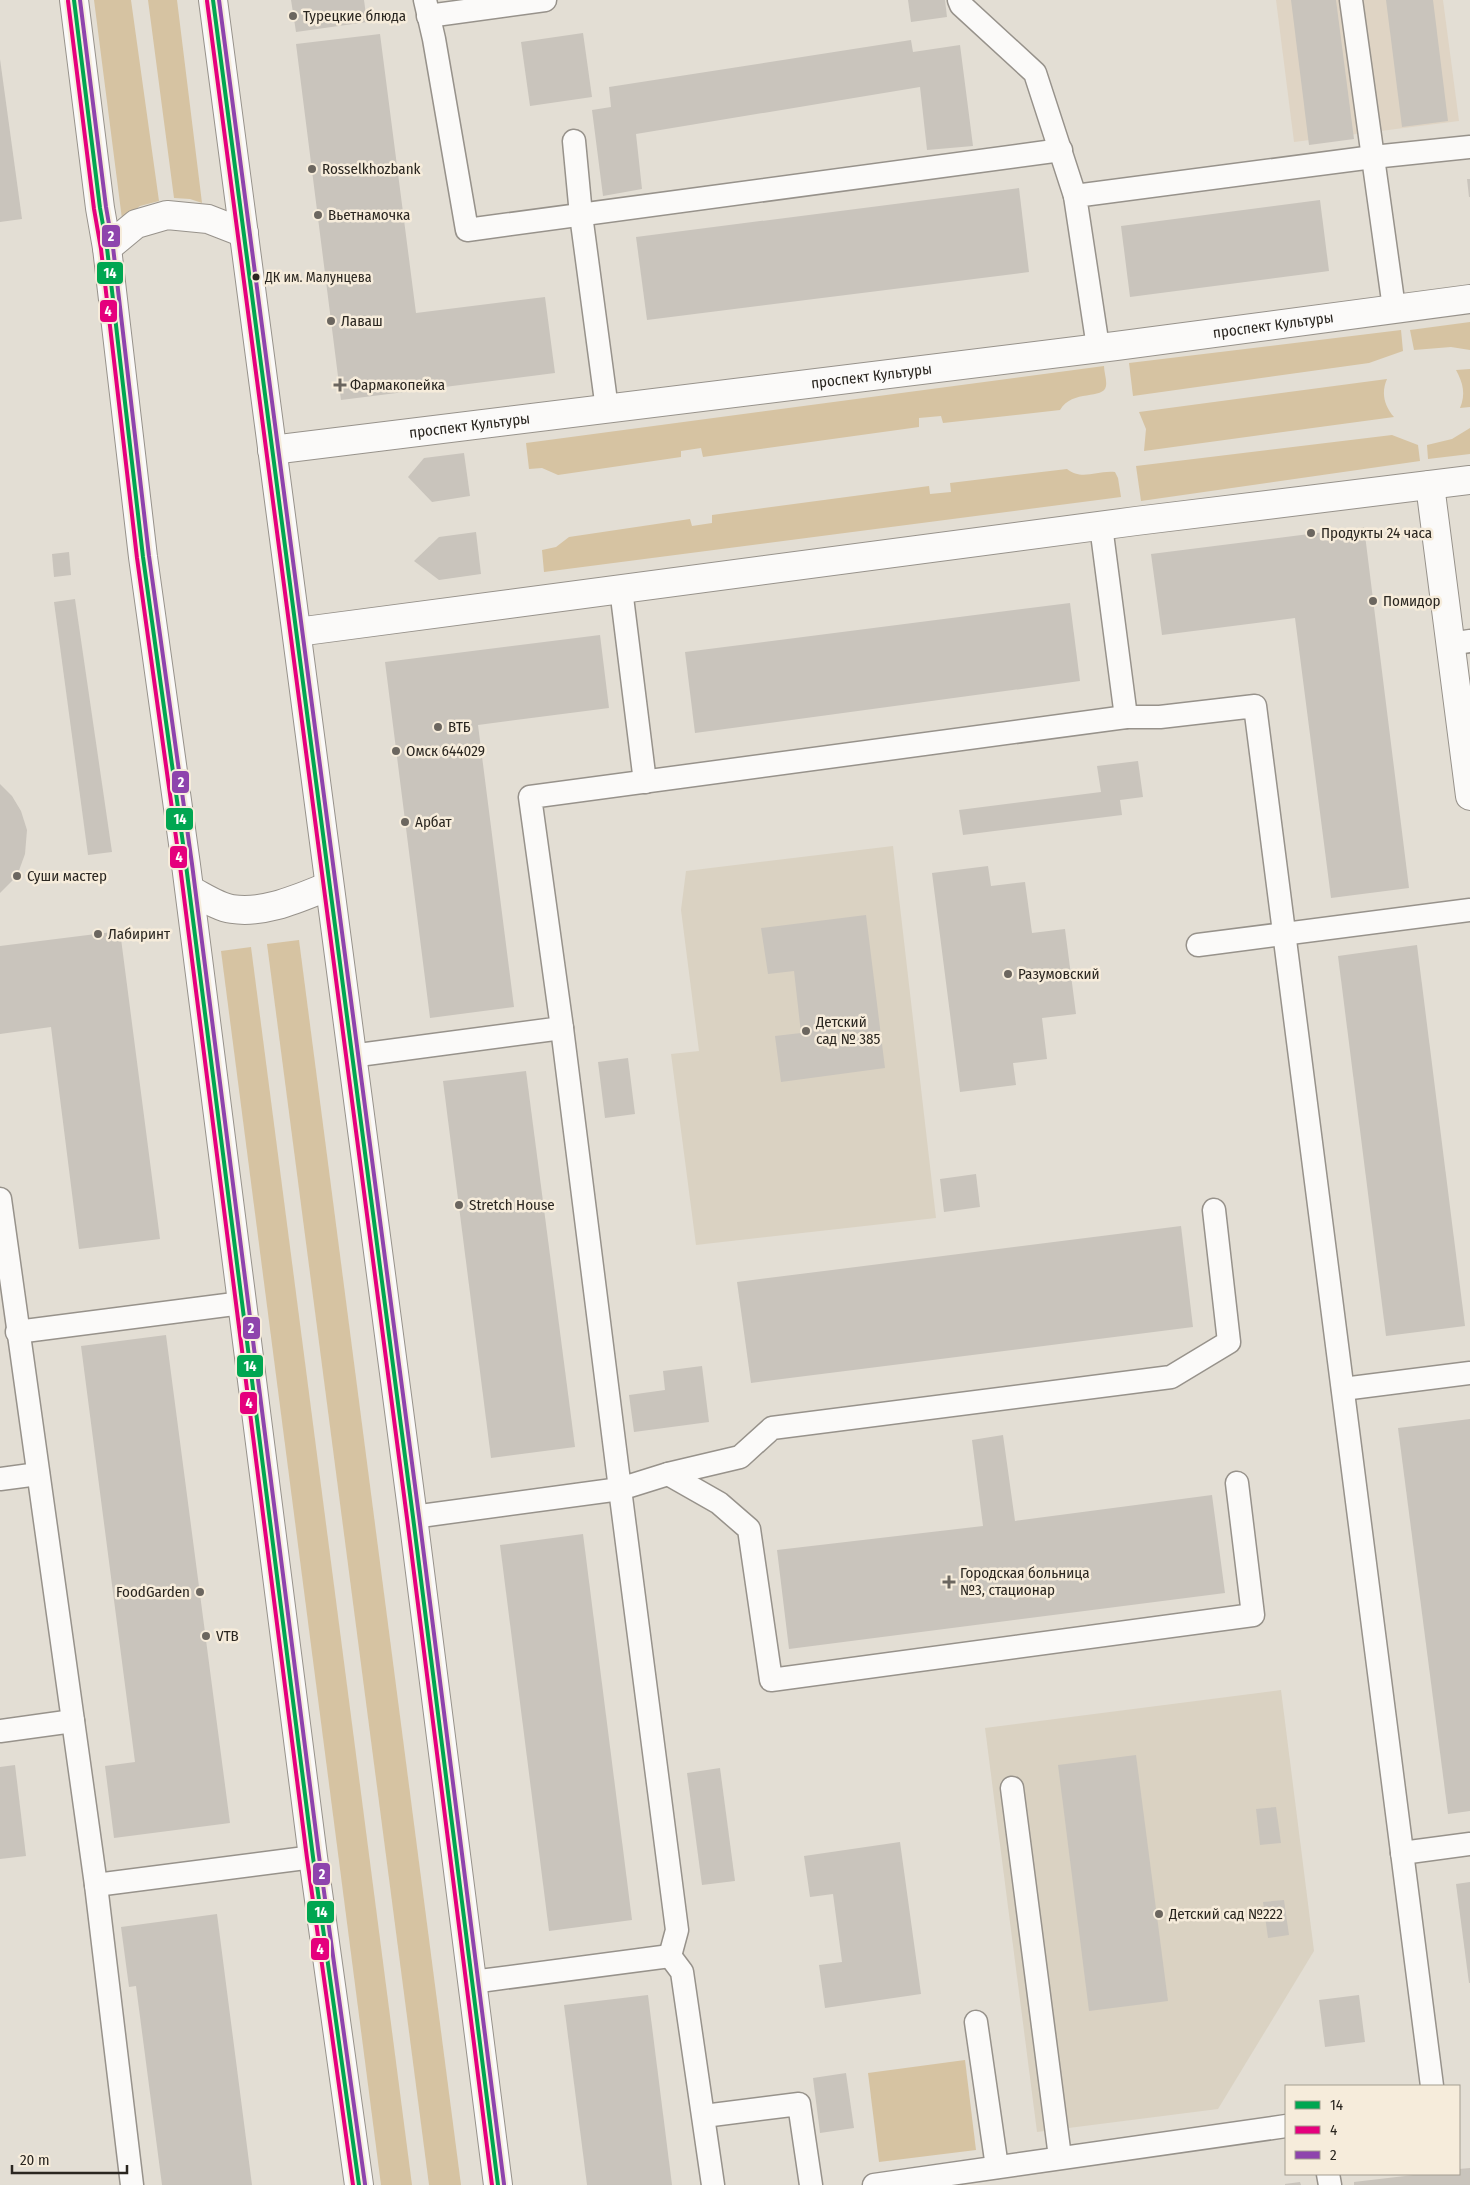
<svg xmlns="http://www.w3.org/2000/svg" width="1470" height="2185" viewBox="0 0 1470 2185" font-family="'Fira Sans Condensed',sans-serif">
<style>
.built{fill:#dfd4c4}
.education{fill:#dad2c2}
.green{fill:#d6c3a2}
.building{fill:#c9c4bc}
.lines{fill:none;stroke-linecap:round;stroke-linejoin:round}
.service-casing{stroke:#97928b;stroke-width:25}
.minor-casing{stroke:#97928b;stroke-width:30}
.secondary-casing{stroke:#97928b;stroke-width:30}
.service{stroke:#fbfaf9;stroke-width:22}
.minor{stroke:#fbfaf9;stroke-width:28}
.secondary{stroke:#fbfaf9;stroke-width:28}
.bus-1-casing{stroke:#f6ecdb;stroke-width:8}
.bus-2-casing{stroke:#f6ecdb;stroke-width:8}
.bus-3-casing{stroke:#f6ecdb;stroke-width:8}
.bus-1{stroke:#00a651;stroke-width:4}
.bus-2{stroke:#e5007d;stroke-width:4}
.bus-3{stroke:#8e44ad;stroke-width:4}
.poi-dot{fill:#6b665f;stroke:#f6ecdb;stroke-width:2}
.bus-dot{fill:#2a2620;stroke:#f6ecdb;stroke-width:2}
.labels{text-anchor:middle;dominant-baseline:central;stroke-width:5;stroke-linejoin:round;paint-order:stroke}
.bus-label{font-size:14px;fill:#2a2620;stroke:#f6ecdb;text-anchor:start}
.poi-label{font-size:15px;fill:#2a2620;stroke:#f6ecdb;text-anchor:start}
.street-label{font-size:15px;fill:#2a2620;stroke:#f6ecdb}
.line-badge{stroke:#f6ecdb;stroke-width:2}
.badge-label{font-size:14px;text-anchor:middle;font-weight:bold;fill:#fff}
</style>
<rect width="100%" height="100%" fill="#e3ded4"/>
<path class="built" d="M1276,0h167l16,121 -165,21z"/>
<g class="education">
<path d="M893,846l43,372 -240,27 -25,-191 28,-3 -18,-141 5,-39z"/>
<path d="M1281,1690l33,261 -96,158 -181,23 -52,-404z"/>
</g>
<g class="green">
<path d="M94,0h37l28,201 -19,5 -18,13z"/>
<path d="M148,0h29l25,203 -12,-4 -16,-1z"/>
<path d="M1470,322v28l-19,-3 -37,3 -4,-20z"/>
<path d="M1401,330l2,21 -34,12 -236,33 -4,-33z"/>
<path d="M1104,366c0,6 3,14 2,20 -2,14 -34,3 -46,24l-117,13 -2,-7 -22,2v9l-216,30 -2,-9 -20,3v6l-123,18 -16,-7 -13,1 -3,-26z"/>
<path d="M1470,369v38l-10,1c6,-14 3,-25 -4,-38z"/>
<path d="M1387,379c-6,14 -3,26 7,38l-250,34 2,-22 -7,-17z"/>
<path d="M1470,428v26l-42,5 -1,-14 25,-6z"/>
<path d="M1392,435l26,10 2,16 -279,40 -5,-35z"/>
<path d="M1067,469c15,12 30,1 48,3l3,6 3,19 -577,75 -2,-22 14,-3 13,-10 121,-18 2,7 20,-3v-8l217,-29 1,8 21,-2 -1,-9z"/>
<path d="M299,940l162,1245h-32l-162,-1241z"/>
<path d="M251,947l161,1238h-31l-160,-1234z"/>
<path d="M965,2060l11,90 -97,12 -11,-89z"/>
</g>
<g class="building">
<path d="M291,0h73l3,22 -71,10z"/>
<path d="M908,0h37l2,17 -36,5z"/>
<path d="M1291,0h45l18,139 -45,6z"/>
<path d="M1386,0h47l15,121 -46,6z"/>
<path d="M583,33l9,64 -62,9 -9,-64z"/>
<path d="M380,34l36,279 129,-16 10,76 -214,27 -45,-356z"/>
<path d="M911,40l2,12 47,-7 13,101 -46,4 -7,-63 -284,47 6,55 -39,7 -11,-86 19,-3 -2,-20z"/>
<path d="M0,59l22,160 -22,3z"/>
<path d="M1467,179h3v18h-1z"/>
<path d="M1019,188l10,84 -382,48 -11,-83z"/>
<path d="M1320,200l9,71 -199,26 -9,-71z"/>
<path d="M464,453l6,43 -38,6 -24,-25 16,-19z"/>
<path d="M1364,527l45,361 -78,10 -36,-280 -133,17 -11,-81z"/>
<path d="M476,532l5,42 -42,6 -25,-19 25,-24z"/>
<path d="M69,552l2,23 -17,2 -2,-23z"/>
<path d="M75,599l37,253 -24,3 -34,-253z"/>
<path d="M1070,603l10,78 -385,52 -10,-81z"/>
<path d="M600,635l9,73 -131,17 36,282 -84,11 -45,-356z"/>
<path d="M1138,761l5,36 -23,3 2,15 -159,20 -4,-25 142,-18 -4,-26z"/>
<path d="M0,784l12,12 9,15 6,19 -2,24 -8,22 -17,17z"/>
<path d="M988,866l3,20 34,-4 7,51 33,-4 11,85 -34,4 5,41 -34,4 3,22 -56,7 -28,-219z"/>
<path d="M866,915l19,153 -104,14 -6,-46 26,-3 -7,-62 -26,3 -7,-46z"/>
<path d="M120,931l40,308 -81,10 -28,-222 -51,7v-88z"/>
<path d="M1417,945l48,381 -79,10 -48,-380z"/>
<path d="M628,1058l7,56 -30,4 -7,-56z"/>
<path d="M526,1071l49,376 -84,11 -48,-377z"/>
<path d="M976,1174l4,33 -36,5 -4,-33z"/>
<path d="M1181,1226l12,101 -442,56 -14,-101z"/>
<path d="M166,1335l64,488 -116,15 -9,-72 30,-4 -54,-416z"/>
<path d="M702,1366l7,56 -75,10 -5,-37 36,-5 -2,-19z"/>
<path d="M1470,1419v392l-22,3 -50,-386z"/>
<path d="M1003,1435l12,86 197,-26 13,98 -436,56 -12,-99 206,-24 -11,-86z"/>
<path d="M583,1534l49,386 -83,11 -49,-386z"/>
<path d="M1136,1755l32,246 -79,10 -31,-246z"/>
<path d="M15,1765l11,91 -26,3v-92z"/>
<path d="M720,1768l15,113 -33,4 -15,-112z"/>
<path d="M1276,1807l5,36 -21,2 -4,-36z"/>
<path d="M900,1842l21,152 -96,14 -6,-43 23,-3 -9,-68 -23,3 -6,-41z"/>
<path d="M1470,1882v101h-1l-13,-99z"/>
<path d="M1284,1900l5,35 -21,3 -5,-36z"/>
<path d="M217,1914l35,271h-90l-26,-199 -7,1 -8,-60z"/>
<path d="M648,1995l24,190h-85l-23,-180z"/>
<path d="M1359,1995l6,47 -40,5 -6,-47z"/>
<path d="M846,2073l8,55 -34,5 -7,-55z"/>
<path d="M1470,2168v17h-116v-3l68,-8h37v-5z"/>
<path d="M1300,2182l1,3h-16v-1z"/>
</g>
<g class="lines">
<defs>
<g id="service">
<path d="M425,0l9,39 33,191 594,-80"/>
<path d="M959,0l2,5 74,68 40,123"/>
<path d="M1351,0l43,308"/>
<path d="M428,16l117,-16"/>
<path d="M574,141l7,74 26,194"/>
<path d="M1098,347l-23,-151 298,-39 97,-10"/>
<path d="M1101,526l25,191"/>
<path d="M621,589l24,193"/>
<path d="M1450,644l20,-3"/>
<path d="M1198,945l272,-35"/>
<path d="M562,1028l58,461 48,-15 72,-17 32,-29 399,-51 58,-35 -15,-132"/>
<path d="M351,1056l211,-28 -32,-231 596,-80h34l95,-11 177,1380"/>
<path d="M0,1199l96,686 36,300"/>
<path d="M17,1332l225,-29"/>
<path d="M1343,1389l127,-16"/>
<path d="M668,1474l51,29 30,26 22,151 482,-65 -16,-132"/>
<path d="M0,1479l38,-5"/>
<path d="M413,1517l207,-28 57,441 -7,26"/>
<path d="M0,1731l73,-10"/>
<path d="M1012,1788l48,369"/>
<path d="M1402,1853l68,-9"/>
<path d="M96,1885l217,-28"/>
<path d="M670,1956l12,16 31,213"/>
<path d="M472,1982l198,-26"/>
<path d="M976,2022l21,145"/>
<path d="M704,2116l95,-12 12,81"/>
<path d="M1328,2174l2,11"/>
<path d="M874,2185l412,-59"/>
</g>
<g id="minor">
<path id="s1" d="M272,450l844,-104 354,-47"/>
<path d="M1430,485l40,311"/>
<path d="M297,632l839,-111 334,-41"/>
</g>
<g id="secondary">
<path d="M74,0l26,208 7,40 36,309 43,308 127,992 46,328"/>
<path d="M213,0l200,1517 85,668"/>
<path d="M107,248l29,-24 31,-9 41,4 36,14"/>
<path d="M190,890c12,6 28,17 42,19 33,5 67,-11 97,-23"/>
</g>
</defs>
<use href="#service" class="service-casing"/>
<use href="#minor" class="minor-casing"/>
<use href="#secondary" class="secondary-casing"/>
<use href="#service" class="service"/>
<use href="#minor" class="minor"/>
<use href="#secondary" class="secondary"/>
<defs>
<g id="bus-1">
<path d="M74,0l26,208 7,40 36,309 43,308 127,992 46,328"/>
<path d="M213,0l200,1517 85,668"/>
</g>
<g id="bus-2">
<path d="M68,1l26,208 7,40 36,309 43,308 127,992 46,327"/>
<path d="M207,1l200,1517 85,667"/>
</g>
<g id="bus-3">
<path d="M80,0l26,207 7,40 36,309 43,308 127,992 46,328"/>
<path d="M219,0l200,1516 85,668"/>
</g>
</defs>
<use href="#bus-1" class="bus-1-casing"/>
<use href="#bus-2" class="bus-2-casing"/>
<use href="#bus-3" class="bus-3-casing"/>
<use href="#bus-1" class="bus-1"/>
<use href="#bus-2" class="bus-2"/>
<use href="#bus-3" class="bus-3"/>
</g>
<g class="poi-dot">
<circle cx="293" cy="16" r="5"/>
<circle cx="312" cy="169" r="5"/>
<circle cx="318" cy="215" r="5"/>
<circle cx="331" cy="321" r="5"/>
<path d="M337.5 377.5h5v5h5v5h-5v5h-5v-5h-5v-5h5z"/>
<circle cx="1311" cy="533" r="5"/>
<circle cx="1373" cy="601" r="5"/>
<circle cx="438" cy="727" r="5"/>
<circle cx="396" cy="751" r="5"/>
<circle cx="405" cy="822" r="5"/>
<circle cx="17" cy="876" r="5"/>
<circle cx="98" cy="934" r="5"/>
<circle cx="1008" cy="974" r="5"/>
<circle cx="806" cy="1031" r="5"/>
<circle cx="459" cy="1205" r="5"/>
<path d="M946.5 1574.5h5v5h5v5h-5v5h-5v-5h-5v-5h5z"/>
<circle cx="200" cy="1592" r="5"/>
<circle cx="206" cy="1636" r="5"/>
<circle cx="1159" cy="1914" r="5"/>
</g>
<circle class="bus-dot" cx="256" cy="277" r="4.5"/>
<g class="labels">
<g class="bus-label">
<text x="265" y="277">ДК им. Малунцева</text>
</g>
<g class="poi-label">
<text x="303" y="16">Турецкие блюда</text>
<text x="322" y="169">Rosselkhozbank</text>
<text x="328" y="215">Вьетнамочка</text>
<text x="341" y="321">Лаваш</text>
<text x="350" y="385">Фармакопейка</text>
<text x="1321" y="533">Продукты 24 часа</text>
<text x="1383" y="601">Помидор</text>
<text x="448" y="727">ВТБ</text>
<text x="406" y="751">Омск 644029</text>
<text x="415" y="822">Арбат</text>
<text x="27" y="876">Суши мастер</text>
<text x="108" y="934">Лабиринт</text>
<text x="1018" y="974">Разумовский</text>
<text x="816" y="1022">Детский<tspan x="816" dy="17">сад № 385</tspan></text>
<text x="469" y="1205">Stretch House</text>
<text x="960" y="1573">Городская больница<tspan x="960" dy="17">№3, стационар</tspan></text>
<text x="190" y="1592" text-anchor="end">FoodGarden</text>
<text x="216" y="1636">VTB</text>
<text x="1169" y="1914">Детский сад №222</text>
</g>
<g class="street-label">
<text stroke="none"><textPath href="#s1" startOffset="1009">проспект Культуры</textPath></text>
<text stroke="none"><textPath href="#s1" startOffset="604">проспект Культуры</textPath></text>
<text stroke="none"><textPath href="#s1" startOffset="199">проспект Культуры</textPath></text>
</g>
</g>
<g class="line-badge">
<rect x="101" y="224" width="20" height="24" rx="5" fill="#8e44ad"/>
<rect x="96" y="261" width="28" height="24" rx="5" fill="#00a651"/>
<rect x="99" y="299" width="19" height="24" rx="5" fill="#e5007d"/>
<rect x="171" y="770" width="19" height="24" rx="5" fill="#8e44ad"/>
<rect x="165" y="807" width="29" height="24" rx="5" fill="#00a651"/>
<rect x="169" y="845" width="19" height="24" rx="5" fill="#e5007d"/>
<rect x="242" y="1316" width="19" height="24" rx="5" fill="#8e44ad"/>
<rect x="236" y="1354" width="28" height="24" rx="5" fill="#00a651"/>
<rect x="239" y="1391" width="19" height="24" rx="5" fill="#e5007d"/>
<rect x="312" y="1862" width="19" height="24" rx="5" fill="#8e44ad"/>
<rect x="306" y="1900" width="29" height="24" rx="5" fill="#00a651"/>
<rect x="310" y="1937" width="20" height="24" rx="5" fill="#e5007d"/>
</g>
<g class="badge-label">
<text x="111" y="241">2</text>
<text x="110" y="278">14</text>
<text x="108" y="316">4</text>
<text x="181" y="787">2</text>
<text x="180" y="824">14</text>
<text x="179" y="862">4</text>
<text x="251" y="1333">2</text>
<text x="250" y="1371">14</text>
<text x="249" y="1408">4</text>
<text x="322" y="1879">2</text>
<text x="321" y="1917">14</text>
<text x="320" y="1954">4</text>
</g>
<rect x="1285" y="2085" width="175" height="90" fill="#f6ecdb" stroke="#a49d90"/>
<rect x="1295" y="2101" width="25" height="8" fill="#00a651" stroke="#a49d90"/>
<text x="1330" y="2110" font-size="15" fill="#2a2620">14</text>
<rect x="1295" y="2126" width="25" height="8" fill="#e5007d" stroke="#a49d90"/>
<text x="1330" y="2135" font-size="15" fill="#2a2620">4</text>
<rect x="1295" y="2151" width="25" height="8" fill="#8e44ad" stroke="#a49d90"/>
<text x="1330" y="2160" font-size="15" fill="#2a2620">2</text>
<path d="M12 2165v8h115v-8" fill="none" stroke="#2a2620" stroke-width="2.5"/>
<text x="20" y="2165" font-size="15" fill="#2a2620" stroke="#f6ecdb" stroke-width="4" paint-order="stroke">20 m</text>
</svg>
